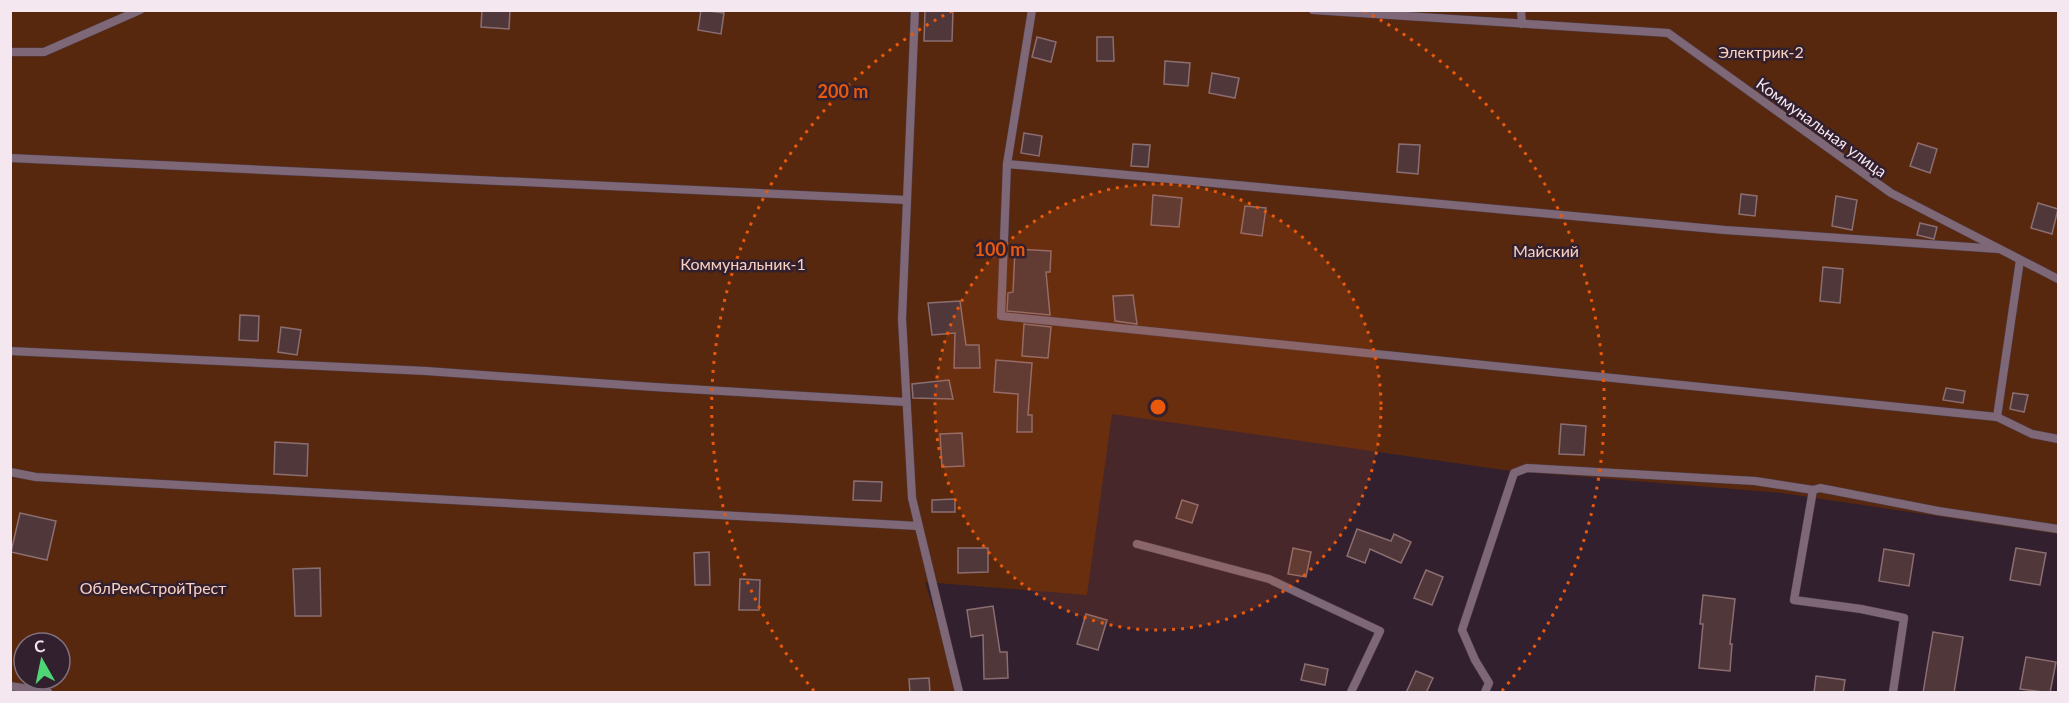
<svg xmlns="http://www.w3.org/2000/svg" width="2069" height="703" viewBox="0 0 2069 703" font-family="Lato,sans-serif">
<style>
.green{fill:#58280e;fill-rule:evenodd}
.building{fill:#50373a;stroke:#8b6e72;stroke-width:1.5}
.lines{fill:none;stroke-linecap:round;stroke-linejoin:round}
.lane-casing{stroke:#4e3e4a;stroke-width:9}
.lane{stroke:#7e6878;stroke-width:8}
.ring{fill:none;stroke:#e8590c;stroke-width:3;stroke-dasharray:3 6}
.labels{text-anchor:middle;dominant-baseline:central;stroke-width:5;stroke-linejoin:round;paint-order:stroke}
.park-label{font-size:16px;fill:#f8d1c0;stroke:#32202e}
.street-label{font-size:16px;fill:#f4e7f0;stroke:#32202e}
.centre{fill:#e8590c;stroke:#32202e;stroke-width:3}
.ring-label{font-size:18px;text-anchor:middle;font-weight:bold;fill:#e8590c;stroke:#32202e;stroke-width:5;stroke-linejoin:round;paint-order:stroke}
</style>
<rect width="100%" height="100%" fill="#32202e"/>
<path class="green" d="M10,11h2048v523l-276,-41 -271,-22 -399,-57 -25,181 -162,-13 34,110h-948zM24,643h36v36h-36z"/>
<g class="building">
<path d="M482,10h28l-1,19 -28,-2z"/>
<path d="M701,10l23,3 -3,21 -23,-4z"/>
<path d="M925,11h28l-1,30h-28z"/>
<path d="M1037,37l19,5 -5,20 -19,-5z"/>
<path d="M1097,37h16l1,24h-17z"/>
<path d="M1165,61l25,2 -2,23 -24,-2z"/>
<path d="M1212,73l27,5 -4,20 -26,-5z"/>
<path d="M1024,133l18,3 -3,20 -18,-3z"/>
<path d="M1918,143l19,6 -7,24 -20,-7z"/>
<path d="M1133,144l17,1 -2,22 -17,-1z"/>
<path d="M1399,144l21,1 -2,29 -21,-2z"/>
<path d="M1741,194l16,2 -2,20 -16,-2z"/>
<path d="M1153,195l29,3 -3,29 -28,-2z"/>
<path d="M1836,196l21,4 -5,30 -20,-4z"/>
<path d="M2038,203l20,6 -6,25 -21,-6z"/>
<path d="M1245,206l21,2 -4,28 -21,-3z"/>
<path d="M1920,223l17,4 -3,12 -17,-4z"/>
<path d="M1015,249l36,2 -1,21h-4l4,43 -43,-4 1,-18 5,-1z"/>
<path d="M1823,267l20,2 -3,34 -20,-2z"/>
<path d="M1133,295l4,29 -22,-3 -2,-25z"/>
<path d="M960,301l6,44h13l1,23h-26l1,-35 -23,2 -4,-32z"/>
<path d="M240,315l19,1 -1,25 -19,-1z"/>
<path d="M1024,324l27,3 -3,31 -26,-2z"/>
<path d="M281,327l20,3 -4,25 -19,-3z"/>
<path d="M996,360l36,3 -4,52h4v17h-15l1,-38 -24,-2z"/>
<path d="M949,380l4,19 -40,-1 -1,-14z"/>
<path d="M1946,388l19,3 -2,12 -20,-3z"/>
<path d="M2013,393l15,2 -4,17 -14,-3z"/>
<path d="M1561,424l25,2 -2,29 -25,-1z"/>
<path d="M962,433l2,33 -22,1 -2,-33z"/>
<path d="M275,442l33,2 -1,32 -33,-2z"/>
<path d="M854,481l28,1 -1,19 -28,-1z"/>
<path d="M955,499v13h-23v-12z"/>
<path d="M1182,500l16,5 -6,18 -16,-5z"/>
<path d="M20,513l36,8 -9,39 -36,-8z"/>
<path d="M1357,529l34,12 3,-7 17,8 -10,21 -31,-14 -5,14 -18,-7z"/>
<path d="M958,548h30v24l-30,1z"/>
<path d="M1293,548l18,4 -5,25 -18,-3z"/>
<path d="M2016,548l30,5 -6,32 -30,-5z"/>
<path d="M1884,549l30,5 -5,32 -30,-5z"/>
<path d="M709,552l1,33h-15l-1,-32z"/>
<path d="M320,568l1,48h-26l-2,-47z"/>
<path d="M1426,570l17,7 -11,28 -18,-7z"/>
<path d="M740,579l20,1 -1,30h-20z"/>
<path d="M1703,595l32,4 -5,45h2l-2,27 -31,-3 4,-44h-3z"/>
<path d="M993,606l7,46h7l1,26 -24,1 -1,-44 -12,2 -4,-27z"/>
<path d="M1086,614l21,6 -9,30 -21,-6z"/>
<path d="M1933,632l30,5 -9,56h-31z"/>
<path d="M2026,657l30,5 -6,31 -30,-4z"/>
<path d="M1305,664l23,5 -3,16 -24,-5z"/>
<path d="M1416,671l17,7 -7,15h-20z"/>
<path d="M1816,676l29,4 -2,13h-29z"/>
<path d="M929,678l1,15h-20l-1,-14z"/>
</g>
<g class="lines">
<defs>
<g id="lane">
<path d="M915,10l-13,309 10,179 47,194"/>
<path d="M1032,10l-25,154 718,66 274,19"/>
<path d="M1313,10l355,23 223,160 167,86"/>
<path d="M1521,10l1,14"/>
<path d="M10,52h34l96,-42"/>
<path d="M10,158l897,42"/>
<path d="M1007,164l-6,152 996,101 35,17 26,5"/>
<path d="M10,351l416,20 228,16 252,15"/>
<path d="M1997,417l23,-157"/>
<path d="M10,472l26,5 882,49"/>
<path d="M1137,544l132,35 111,52 -29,61"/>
<path d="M10,686l38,6"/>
<path d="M1485,692l4,-9 -14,-23 -13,-30 52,-157 13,-5 228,13 58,9"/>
<path d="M1893,692l11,-74 -43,-9 -67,-9 19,-110 7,-2 118,23 120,18"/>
</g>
</defs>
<use href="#lane" class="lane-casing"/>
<use href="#lane" class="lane"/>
</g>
<circle cx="1158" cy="407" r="223" fill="#e8590c" fill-opacity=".12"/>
<g class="ring">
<circle cx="1158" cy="407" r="223"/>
<path d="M814 691A446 446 0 0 1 952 11M1364 11A446 446 0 0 1 1502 691"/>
</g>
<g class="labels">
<g class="park-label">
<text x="1761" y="51">Электрик-2</text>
<text x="1546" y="250">Майский</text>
<text x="743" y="263">Коммунальник-1</text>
<text x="153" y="587">ОблРемСтройТрест</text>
</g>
<g class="street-label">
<text transform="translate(1822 127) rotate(36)">Коммунальная улица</text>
</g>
</g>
<circle cx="1158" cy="407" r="9" class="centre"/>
<g class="ring-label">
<text x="843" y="98">200 m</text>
<text x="1000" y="256">100 m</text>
</g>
<rect width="2069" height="703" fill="none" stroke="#f4e7f0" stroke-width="24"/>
<g transform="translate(42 661) rotate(351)"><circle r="28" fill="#32202e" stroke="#80707c" stroke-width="1.5"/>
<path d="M0-4.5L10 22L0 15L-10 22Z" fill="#4cd676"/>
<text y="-9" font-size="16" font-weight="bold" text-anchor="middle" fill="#f4e7f0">С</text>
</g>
</svg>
